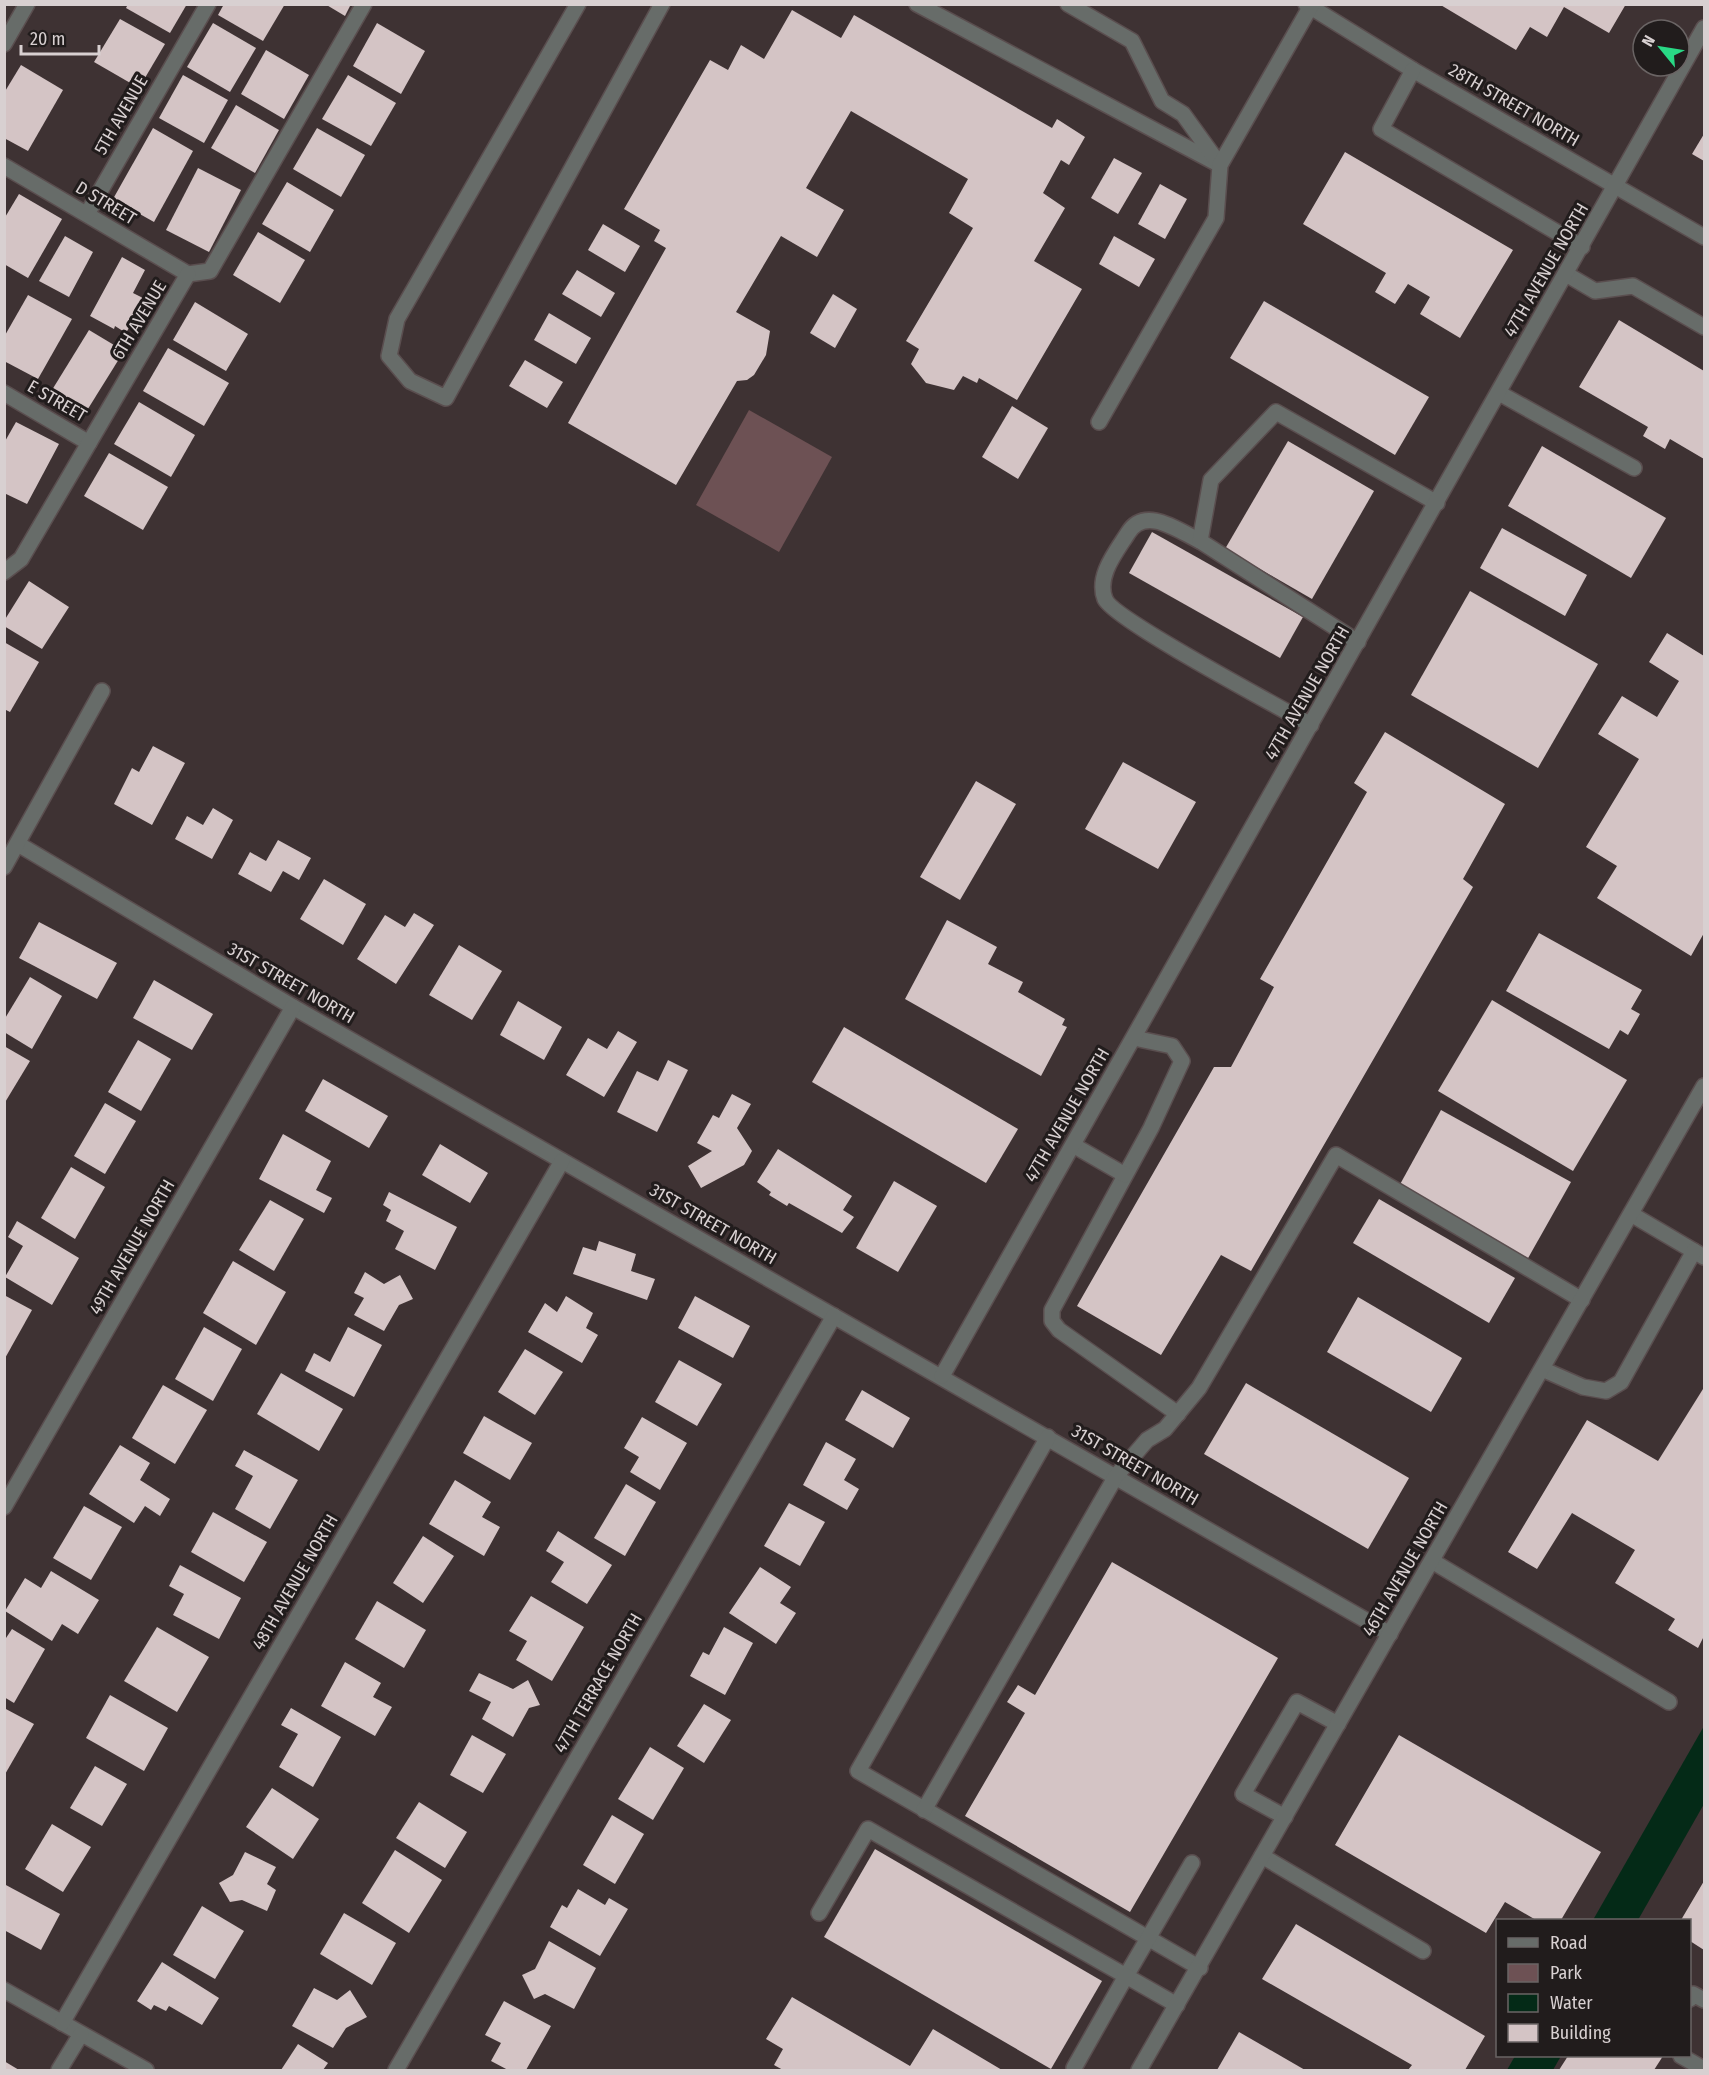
<svg xmlns="http://www.w3.org/2000/svg" width="1709" height="2075" viewBox="0 0 1709 2075" font-family="'Fira Sans Condensed',sans-serif">
<style>
.green{fill:#6d5154}
.water{fill:#042a17}
.building{fill:#d4c4c5}
.lines{fill:none;stroke-linecap:round;stroke-linejoin:round}
.minor-casing{stroke:#5a4e4f;stroke-width:18}
.minor{stroke:#676c69;stroke-width:15}
.labels{text-anchor:middle;dominant-baseline:central;stroke-width:6;stroke-linejoin:round;paint-order:stroke}
.street-label{font-size:18px;fill:#d8d0d1;stroke:#211c1c}
</style>
<rect width="100%" height="100%" fill="#3e3233"/>
<path class="green" d="M749,410l83,47 -53,95 -83,-47z"/>
<g class="water">
<path d="M1704,1726v78l-66,116h-45z"/>
<path d="M1515,2056h46l-8,14h-46z"/>
</g>
<g class="building">
<path d="M128,4h59l-17,29 -44,-25z"/>
<path d="M224,4h61l-22,37 -45,-26z"/>
<path d="M325,4h26l-6,12z"/>
<path d="M1439,4h187l-17,29 -45,-26 -17,30 -17,-10 -14,23z"/>
<path d="M792,10l49,28 13,-23 198,113 5,-9 28,18 -16,28 -8,-5 -18,33 22,15 -31,53 48,28 -65,111 -38,-22 -2,5 -14,-7 -9,14 -28,-7 -15,-19 8,-15 -13,-8 67,-113 -24,-15 19,-34 -117,-68 -45,77 38,22 -27,47 -36,-21 -45,76 34,19 -4,24 -12,20 -7,5 -10,1 -61,104 -108,-62 98,-175 -12,-7 6,-11 -36,-21 86,-149 18,10 13,-25 23,14z"/>
<path d="M120,19l45,25 -26,44 -45,-26z"/>
<path d="M213,23l43,25 -26,44 -43,-25z"/>
<path d="M377,23l48,28 -24,43 -48,-28z"/>
<path d="M266,50l43,25 -25,44 -43,-25z"/>
<path d="M21,65l42,25 -35,61 -24,-13v-45z"/>
<path d="M183,75l45,25 -24,43 -45,-25z"/>
<path d="M348,75l48,28 -25,43 -49,-27z"/>
<path d="M236,105l43,25 -24,43 -44,-25z"/>
<path d="M153,128l40,23 -39,71 -41,-23z"/>
<path d="M317,128l48,27 -24,42 -48,-28z"/>
<path d="M1704,134v27l-12,-7z"/>
<path d="M1345,152l168,98 -53,88 -40,-24 10,-17 -22,-13 -13,20 -20,-12 11,-19 -83,-49z"/>
<path d="M1114,158l28,15 -24,41 -27,-16z"/>
<path d="M198,168l43,22 -32,62 -43,-22z"/>
<path d="M287,182l47,28 -24,42 -48,-28z"/>
<path d="M1160,184l27,15 -22,40 -27,-15z"/>
<path d="M19,194l43,25 -34,59 -24,-14v-45z"/>
<path d="M603,224l37,22 -15,26 -37,-22z"/>
<path d="M258,232l47,28 -25,43 -47,-28z"/>
<path d="M65,236l28,16 -24,45 -30,-16z"/>
<path d="M1114,236l41,23 -16,28 -40,-23z"/>
<path d="M122,257l23,13 -12,23 12,6 -19,34 -11,-7 -1,3 -24,-13z"/>
<path d="M577,270l38,23 -14,24 -39,-23z"/>
<path d="M833,294l24,15 -22,39 -25,-15z"/>
<path d="M28,295l44,24 -34,60 -34,-18v-24z"/>
<path d="M1264,301l165,96 -34,58 -165,-97z"/>
<path d="M195,302l53,32 -22,37 -53,-31z"/>
<path d="M549,313l42,25 -15,26 -42,-24z"/>
<path d="M1619,320l85,51v88l-34,-20 -5,10 -22,-13 5,-9 -69,-40z"/>
<path d="M89,330l35,21 -38,61 -34,-22z"/>
<path d="M168,348l61,35 -25,43 -61,-35z"/>
<path d="M525,360l38,22 -16,26 -38,-22z"/>
<path d="M139,402l56,33 -24,42 -57,-33z"/>
<path d="M1012,406l36,22 -30,51 -36,-22z"/>
<path d="M16,422l43,22 -32,60 -23,-11v-50z"/>
<path d="M1288,441l86,50 -62,108 -87,-50z"/>
<path d="M1542,446l124,72 -35,60 -123,-72z"/>
<path d="M109,453l59,34 -25,43 -59,-34z"/>
<path d="M1502,528l85,47 -22,41 -85,-48z"/>
<path d="M1152,532l151,85 -23,41 -151,-85z"/>
<path d="M29,581l40,26 -27,42 -38,-23v-5z"/>
<path d="M1470,591l128,73 -60,104 -127,-73z"/>
<path d="M1667,633l37,23v277l-13,23 -94,-58 20,-32 -31,-19 53,-88 -41,-25 24,-38 35,21 22,-36 -30,-19z"/>
<path d="M4,642l35,20 -29,50 -6,-3z"/>
<path d="M1385,732l120,72 -42,75 10,8 -222,384 -30,-16 -60,100 -84,-49 137,-239h17l43,-80 -14,-8 107,-187 -13,-9z"/>
<path d="M153,746l32,17 -33,62 -38,-21 18,-36 7,4z"/>
<path d="M1123,762l73,40 -38,67 -73,-40z"/>
<path d="M976,781l40,23 -56,96 -40,-23z"/>
<path d="M213,808l20,12 -21,39 -37,-20 12,-23 16,9z"/>
<path d="M278,840l33,18 -12,22 -16,-9 -12,21 -33,-18 12,-22 16,9z"/>
<path d="M324,879l42,25 -23,41 -43,-26z"/>
<path d="M414,913l20,12 -38,59 -39,-25 28,-44 20,12z"/>
<path d="M947,920l50,27 -9,17 35,18 -5,10 47,27 -3,6 5,2 -26,49 -136,-77z"/>
<path d="M39,922l78,41 -20,36 -78,-41z"/>
<path d="M1539,933l103,57 -11,19 9,5 -12,21 -8,-5 -11,19 -103,-58z"/>
<path d="M459,945l43,26 -30,49 -43,-25z"/>
<path d="M30,977l32,19 -30,53 -28,-17v-12z"/>
<path d="M154,980l59,34 -21,36 -59,-32z"/>
<path d="M1492,1000l135,80 -54,91 -135,-80z"/>
<path d="M518,1001l44,26 -18,33 -44,-25z"/>
<path d="M844,1027l174,102 -32,54 -174,-101z"/>
<path d="M618,1031l19,11 -33,55 -38,-22 22,-37 19,11z"/>
<path d="M138,1040l33,19 -30,52 -33,-19z"/>
<path d="M4,1046l26,15 -26,43z"/>
<path d="M668,1060l20,10 -31,62 -40,-20 20,-41 21,10z"/>
<path d="M323,1079l65,37 -19,32 -64,-37z"/>
<path d="M732,1094l19,10 -14,24 15,23 -8,14 -43,23 -13,-22 24,-15 -15,-8 16,-28 6,3z"/>
<path d="M105,1103l31,18 -31,53 -31,-18z"/>
<path d="M1441,1110l130,72 -44,78 -129,-72z"/>
<path d="M283,1134l48,27 -15,29 16,8 -8,15 -65,-34z"/>
<path d="M440,1144l48,29 -18,30 -48,-28z"/>
<path d="M778,1149l74,47 -9,14 11,7 -12,16 -53,-30 -2,3 -18,-11 2,-3 -14,-10z"/>
<path d="M71,1167l34,20 -30,52 -34,-21z"/>
<path d="M894,1181l43,25 -39,66 -42,-24z"/>
<path d="M389,1192l68,35 -22,43 -40,-21 9,-18 -18,-10 5,-11 -8,-5z"/>
<path d="M1379,1199l136,79 -26,45 -136,-80z"/>
<path d="M270,1200l34,19 -30,52 -35,-21z"/>
<path d="M17,1221l62,37 -27,47 -47,-28 18,-31 -15,-9z"/>
<path d="M599,1241l37,13 -5,17 24,8 -8,21 -74,-26 10,-27 13,4z"/>
<path d="M233,1261l53,31 -30,53 -53,-32z"/>
<path d="M365,1272l19,12 16,-9 13,24 -14,6 -15,26 -30,-16 10,-17 -10,-5z"/>
<path d="M4,1295l28,15 -28,50z"/>
<path d="M566,1296l27,17 -7,15 12,7 -16,28 -54,-31 17,-29 12,9z"/>
<path d="M695,1296l55,30 -17,32 -55,-30z"/>
<path d="M1358,1297l104,61 -31,54 -104,-60z"/>
<path d="M204,1327l38,22 -29,52 -38,-22z"/>
<path d="M348,1327l34,18 -28,52 -49,-26 9,-18 16,9z"/>
<path d="M525,1349l38,23 -28,43 -37,-23z"/>
<path d="M679,1360l43,24 -25,42 -42,-24z"/>
<path d="M281,1373l62,36 -24,42 -62,-37z"/>
<path d="M1246,1383l163,95 -41,71 -164,-95z"/>
<path d="M163,1385l44,25 -32,54 -43,-26z"/>
<path d="M1703,1389l1,247 -6,12 -30,-18 7,-11 -60,-36 20,-33 -63,-37 -35,56 -29,-17 79,-132 71,41z"/>
<path d="M862,1390l48,28 -17,30 -48,-28z"/>
<path d="M484,1416l48,27 -22,37 -47,-27z"/>
<path d="M642,1417l45,26 -27,47 -30,-18 9,-15 -15,-9z"/>
<path d="M826,1442l30,17 -12,21 15,9 -12,21 -44,-25z"/>
<path d="M120,1445l30,18 -10,17 30,19 -10,17 -15,-10 -11,17 -45,-29z"/>
<path d="M244,1450l54,30 -28,49 -35,-20 18,-33 -18,-10z"/>
<path d="M455,1480l36,22 -9,15 18,10 -16,29 -55,-32z"/>
<path d="M626,1484l30,18 -31,54 -31,-18z"/>
<path d="M789,1503l36,19 -25,44 -36,-20z"/>
<path d="M84,1506l38,21 -31,53 -38,-22z"/>
<path d="M213,1512l54,30 -23,40 -53,-30z"/>
<path d="M558,1531l54,34 -25,39 -36,-22 13,-20 -18,-11z"/>
<path d="M423,1536l31,20 -31,47 -30,-20z"/>
<path d="M1112,1562l166,96 -148,254 -165,-96 60,-103 -18,-11 11,-17 17,10z"/>
<path d="M180,1565l61,33 -22,41 -46,-24 11,-21 -15,-8z"/>
<path d="M760,1567l31,20 -11,16 16,10 -20,31 -47,-31z"/>
<path d="M51,1571l48,29 -21,34 -16,-10 -10,17 -47,-30 20,-33 16,10z"/>
<path d="M531,1596l53,31 -32,54 -36,-21 11,-19 -18,-10z"/>
<path d="M377,1601l49,29 -22,38 -49,-29z"/>
<path d="M157,1627l52,30 -32,55 -53,-31z"/>
<path d="M724,1627l29,16 -28,52 -35,-19 13,-24 6,3z"/>
<path d="M12,1629l33,20 -31,54 -10,-6v-56z"/>
<path d="M345,1662l36,21 -8,14 19,10 -17,29 -54,-30z"/>
<path d="M479,1673l34,16 15,-9 12,25 -11,3 -16,29 -31,-18 9,-17 -22,-11z"/>
<path d="M110,1695l58,33 -24,43 -58,-33z"/>
<path d="M704,1704l27,16 -27,43 -27,-17z"/>
<path d="M4,1708l30,16 -30,52z"/>
<path d="M291,1708l50,29 -28,50 -34,-20 19,-33 -17,-9z"/>
<path d="M472,1735l34,19 -23,39 -33,-18z"/>
<path d="M1399,1735l202,117 -40,68h-25l-31,-18 -19,31 -151,-88z"/>
<path d="M650,1747l34,21 -31,52 -35,-21z"/>
<path d="M95,1766l32,18 -25,42 -32,-18z"/>
<path d="M272,1788l47,31 -26,40 -47,-32z"/>
<path d="M419,1802l48,30 -22,36 -49,-30z"/>
<path d="M612,1815l32,19 -29,50 -32,-19z"/>
<path d="M52,1824l39,23 -28,45 -38,-23z"/>
<path d="M875,1849l227,132 -51,88 -227,-132z"/>
<path d="M395,1850l47,30 -33,53 -47,-30z"/>
<path d="M245,1852l31,15 -9,17 9,6 -9,21 -25,-11 -12,2 -11,-19 14,-8z"/>
<path d="M1704,1881v69l-14,-9v-21h-9z"/>
<path d="M4,1884l56,30 -19,36 -37,-20z"/>
<path d="M578,1889l27,16 4,-7 19,11 -28,47 -50,-29 12,-22 5,3z"/>
<path d="M202,1906l42,25 -29,48 -42,-24z"/>
<path d="M344,1913l52,30 -24,42 -52,-31z"/>
<path d="M1296,1924l189,112 -20,34h-57l4,-5 -150,-86z"/>
<path d="M549,1941l47,27 -22,41 -29,-15 -11,5 -12,-24 13,-6z"/>
<path d="M162,1962l57,36 -17,27 -33,-19 -3,5 -12,-6 -3,5 -14,-9z"/>
<path d="M314,1988l23,12 13,-10 17,27 -21,11 -13,20 -41,-22z"/>
<path d="M792,1997l118,69 23,-37 69,41h-219l-9,-5 9,-16 -17,-10z"/>
<path d="M504,2001l47,25 -25,44h-18l-17,-9 10,-18 -16,-8z"/>
<path d="M1239,2032l66,38h-88z"/>
<path d="M298,2044l30,19 -5,7h-42z"/>
<path d="M1568,2056h95l-9,14h-95z"/>
<path d="M4,2061l15,9h-15z"/>
</g>
<g class="lines">
<defs>
<g id="minor">
<path d="M578,4l-181,315 -8,37 21,25 36,17 216,-394"/>
<path d="M917,4l303,161"/>
<path d="M1068,4l64,37 30,60 21,13 34,47"/>
<path d="M1306,4l107,66 291,167"/>
<path d="M4,44l23,-40"/>
<path d="M1413,70l-32,59 201,118"/>
<path d="M4,166l184,108"/>
<path d="M87,214l121,-210"/>
<path d="M188,274l22,-3 154,-267"/>
<path d="M1566,274l29,17 38,-5 71,41"/>
<path d="M4,393l85,50"/>
<path d="M1499,393l135,75"/>
<path d="M1099,422l117,-204 4,-53 92,-161"/>
<path d="M1200,541c-21,-10 -55,-36 -72,-8 -12,19 -32,43 -23,66 8,20 176,109 206,126"/>
<path d="M4,572l17,-13 167,-285"/>
<path d="M1358,642l-158,-101 11,-61 65,-68 161,91"/>
<path d="M18,844l275,163 1097,627"/>
<path d="M4,867l98,-176"/>
<path d="M1134,1038l38,8 10,15 -31,67 -99,182v11l7,9 119,84"/>
<path d="M1073,1145l52,30"/>
<path d="M1631,1214l73,43"/>
<path d="M1542,1369l41,18 23,4 15,-9 73,-131"/>
<path d="M942,1376l762,-1348"/>
<path d="M1048,1437l-190,334 342,197"/>
<path d="M4,1507l289,-500"/>
<path d="M1432,1561l237,141"/>
<path d="M924,1810l192,-334 31,-36 18,-11 34,-41 137,-233 246,145"/>
<path d="M1285,1817l-42,-23 54,-92 41,22"/>
<path d="M1262,1856l161,95"/>
<path d="M819,1913l49,-84 258,147 66,-113"/>
<path d="M4,1990l142,80"/>
<path d="M1690,1999l3,-5 11,6"/>
<path d="M62,2023l500,-862"/>
<path d="M1681,2056l23,13"/>
<path d="M1074,2068l52,-92 51,29"/>
<path d="M59,2070l22,-36"/>
<path d="M396,2070l438,-754"/>
<path d="M1139,2070l565,-984"/>
</g>
</defs>
<use href="#minor" class="minor-casing"/>
<use href="#minor" class="minor"/>
</g>
<g class="labels">
<g class="street-label">
<text transform="translate(1514 105) rotate(30)">28TH STREET NORTH</text>
<text transform="translate(121 115) rotate(-60)">5TH AVENUE</text>
<text transform="translate(106 203) rotate(31)">D STREET</text>
<text transform="translate(1546 270) rotate(-60)">47TH AVENUE NORTH</text>
<text transform="translate(139 320) rotate(-59)">6TH AVENUE</text>
<text transform="translate(57 401) rotate(30)">E STREET</text>
<text transform="translate(1307 693) rotate(-60)">47TH AVENUE NORTH</text>
<text transform="translate(291 983) rotate(30)">31ST STREET NORTH</text>
<text transform="translate(1067 1115) rotate(-60)">47TH AVENUE NORTH</text>
<text transform="translate(713 1224) rotate(30)">31ST STREET NORTH</text>
<text transform="translate(132 1247) rotate(-60)">49TH AVENUE NORTH</text>
<text transform="translate(1135 1465) rotate(30)">31ST STREET NORTH</text>
<text transform="translate(1405 1569) rotate(-60)">46TH AVENUE NORTH</text>
<text transform="translate(295 1582) rotate(-60)">48TH AVENUE NORTH</text>
<text transform="translate(598 1683) rotate(-60)">47TH TERRACE NORTH</text>
</g>
</g>
<rect width="1709" height="2075" fill="none" stroke="#d8d0d1" stroke-width="12"/>
<rect x="1496" y="1919" width="195" height="138" fill="#211c1c" stroke="#6a6464" stroke-width="1.5"/>
<rect x="1508" y="1938" width="30" height="9" fill="#676c69" stroke="#6a6464" stroke-width="1.5"/>
<text x="1550" y="1949" font-size="18" fill="#d8d0d1">Road</text>
<rect x="1508" y="1964" width="30" height="18" fill="#6d5154" stroke="#6a6464" stroke-width="1.5"/>
<text x="1550" y="1979" font-size="18" fill="#d8d0d1">Park</text>
<rect x="1508" y="1994" width="30" height="18" fill="#042a17" stroke="#6a6464" stroke-width="1.5"/>
<text x="1550" y="2009" font-size="18" fill="#d8d0d1">Water</text>
<rect x="1508" y="2024" width="30" height="18" fill="#d4c4c5" stroke="#6a6464" stroke-width="1.5"/>
<text x="1550" y="2039" font-size="18" fill="#d8d0d1">Building</text>
<g transform="translate(1661 48) rotate(300)"><circle r="28" fill="#211c1c" stroke="#6a6464" stroke-width="1.5"/>
<path d="M0-4.5L10 22L0 15L-10 22Z" fill="#29d885"/>
<text y="-9" font-size="16" font-weight="bold" text-anchor="middle" fill="#d8d0d1">N</text>
</g>
<path d="M21 45v9h78v-9" fill="none" stroke="#d8d0d1" stroke-width="3"/>
<text x="30" y="45" font-size="18" fill="#d8d0d1" stroke="#211c1c" stroke-width="4.5" paint-order="stroke">20 m</text>
</svg>
